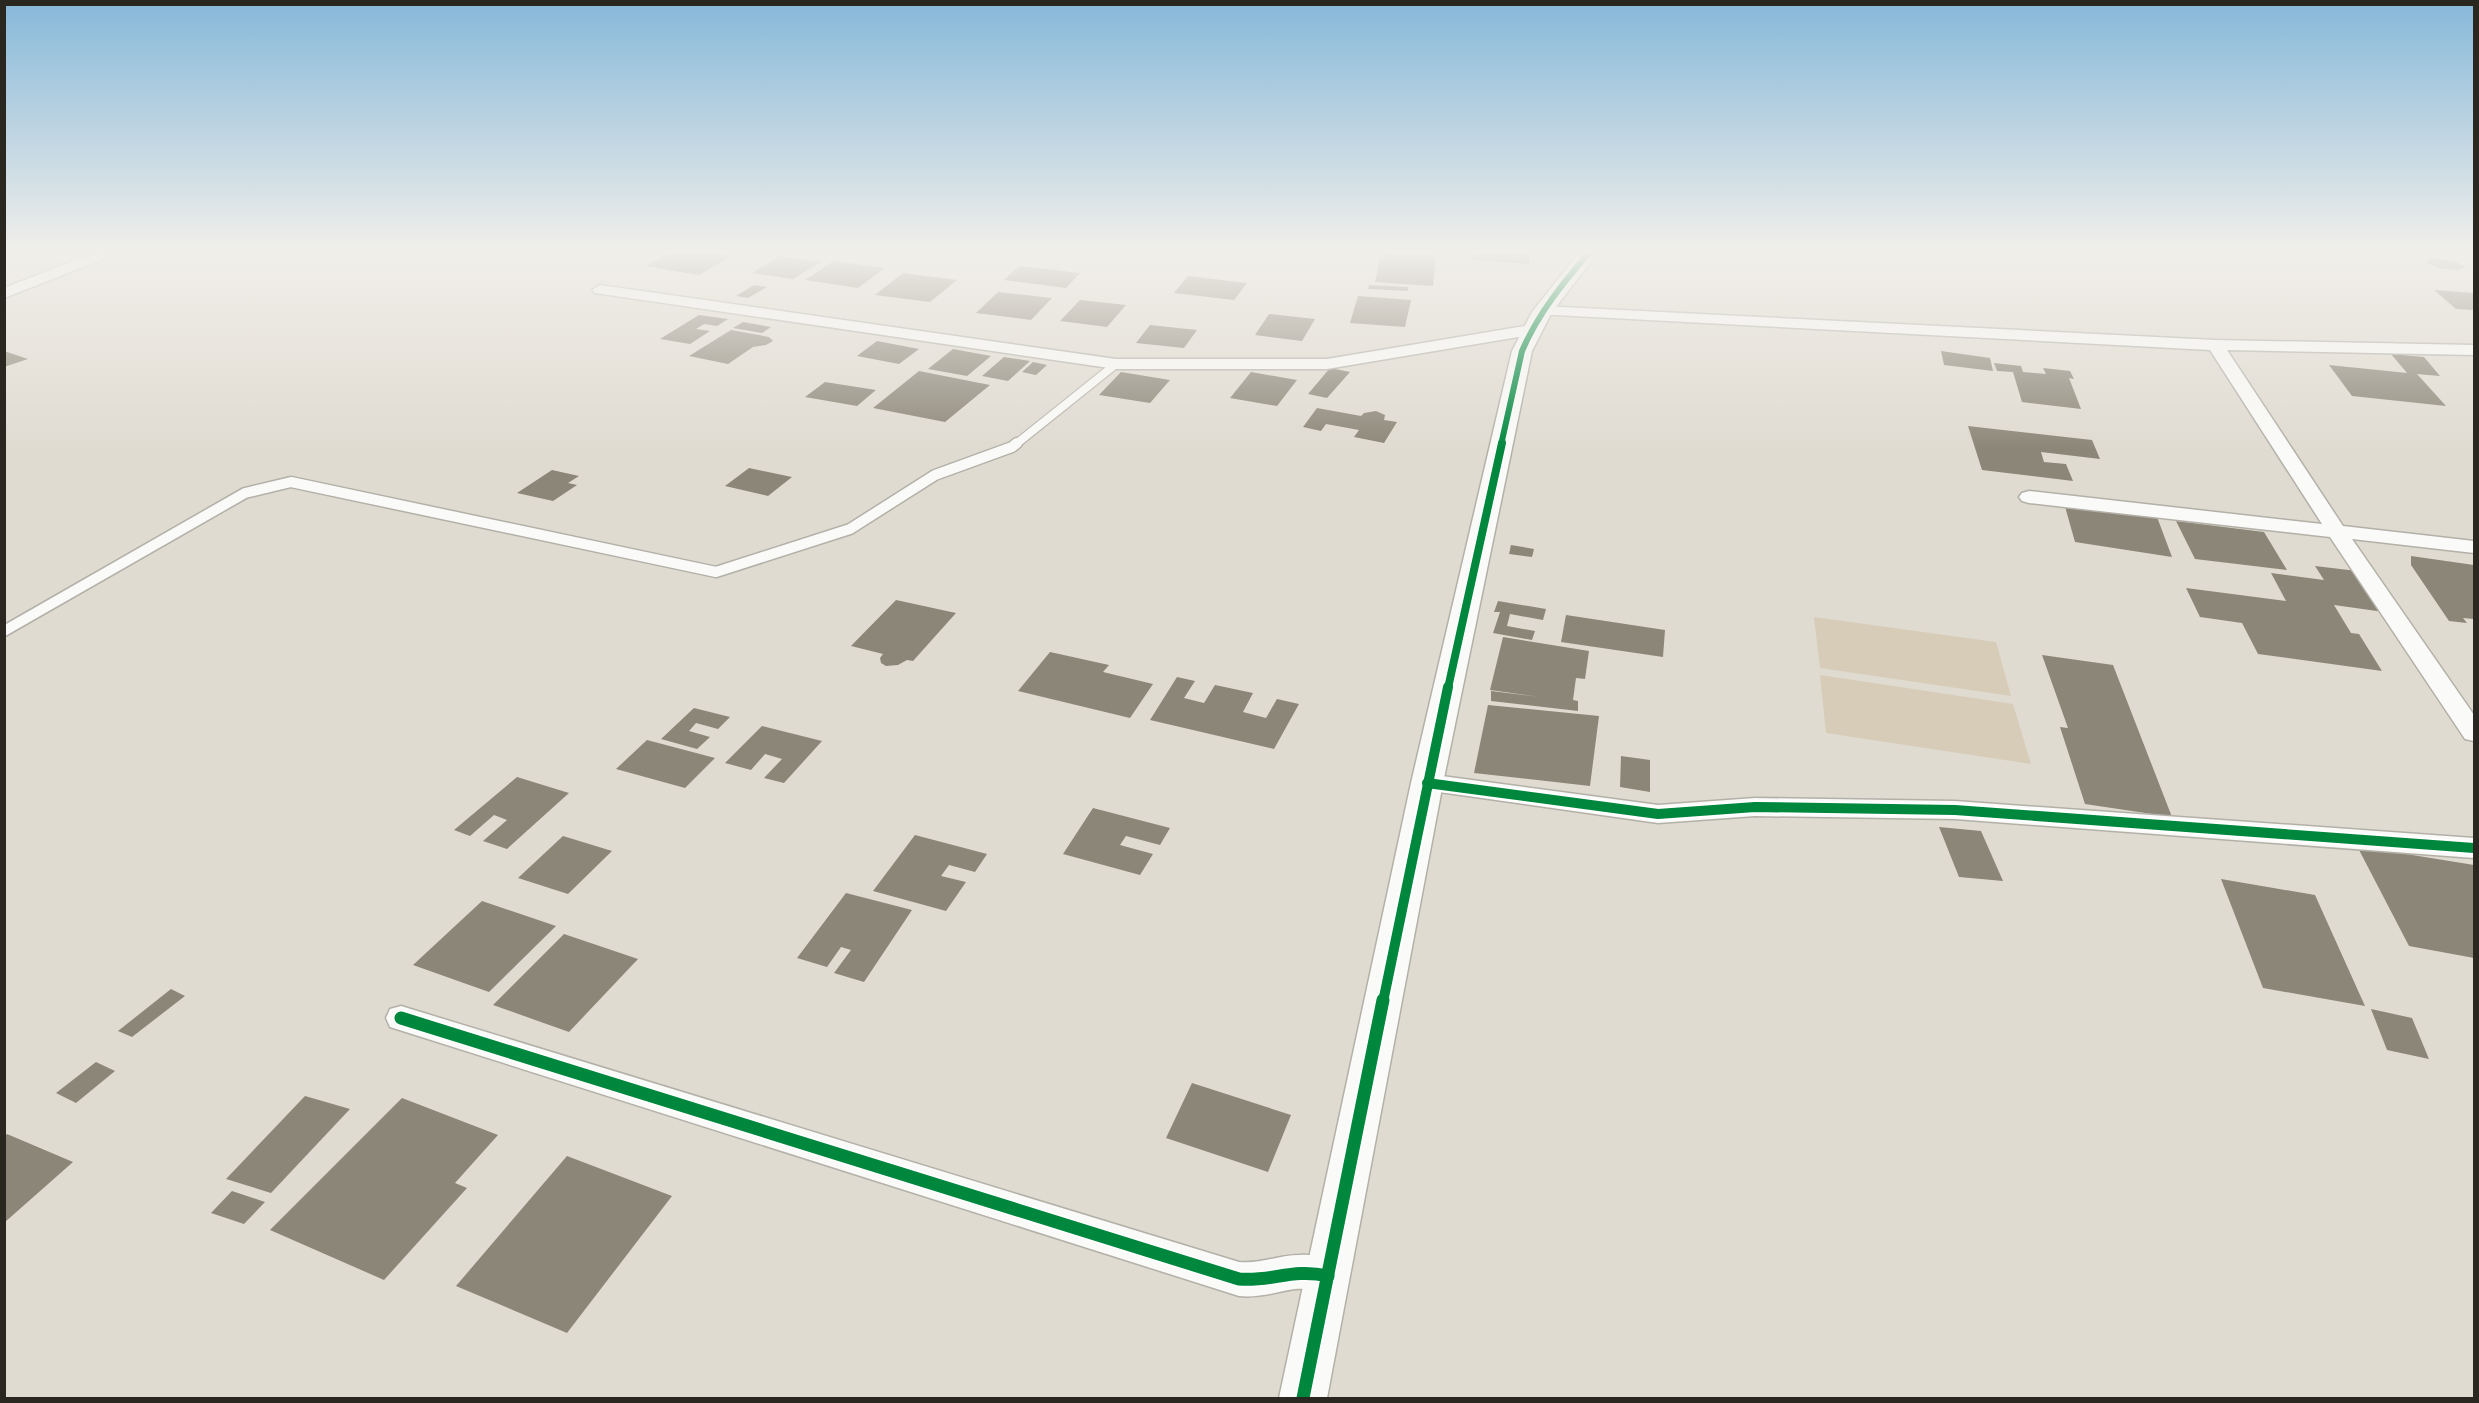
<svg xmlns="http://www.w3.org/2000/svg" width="2479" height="1403" viewBox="0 0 2479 1403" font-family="'Exo 2',sans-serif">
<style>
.green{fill:#d6ccb8}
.building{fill:#8c8678}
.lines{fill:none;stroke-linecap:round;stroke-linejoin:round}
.service-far1-casing{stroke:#b3b0a8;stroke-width:10}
.service-casing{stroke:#b3b0a8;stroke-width:13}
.minor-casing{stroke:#b3b0a8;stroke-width:3}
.tertiary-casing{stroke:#b3b0a8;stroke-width:3}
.service-far1{stroke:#fafaf8;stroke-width:8}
.service{stroke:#fafaf8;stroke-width:10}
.minor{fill:#fafaf8;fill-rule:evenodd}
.tertiary{fill:#fafaf8;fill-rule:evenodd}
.cycleway-far3-casing{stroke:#fff;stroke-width:8}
.cycleway-far2-casing{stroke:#fff;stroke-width:10}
.cycleway-far1-casing{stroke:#fff;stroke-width:14}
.cycleway-casing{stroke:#fff;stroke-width:16}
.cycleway-far3{stroke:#00873e;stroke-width:6}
.cycleway-far2{stroke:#00873e;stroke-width:8}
.cycleway-far1{stroke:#00873e;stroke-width:10}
.cycleway{stroke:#00873e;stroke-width:13}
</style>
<rect width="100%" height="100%" fill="#e0dbd1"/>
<g class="green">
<path d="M1814,617l182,25 15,54 -191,-28z"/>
<path d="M1820,675l193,29 18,60 -205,-31z"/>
</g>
<g class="building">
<path d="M667,254h54l11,2 -33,19 -53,-9z"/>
<path d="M1381,254l55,1 -3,31 -58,-4z"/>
<path d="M1473,254h56v10l-56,-4z"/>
<path d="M780,256l41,6 -28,17 -41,-6z"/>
<path d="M2431,258l24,3 10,6 -8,3 -19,-2 -12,-6z"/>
<path d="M834,261l51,7 -27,20 -53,-8z"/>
<path d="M1019,266l61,7 -14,15 -62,-8z"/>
<path d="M903,273l54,7 -27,22 -55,-7z"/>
<path d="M1188,276l59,7 -13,17 -60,-7z"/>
<path d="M754,285l13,2 -19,11 -12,-2z"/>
<path d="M1369,285l39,2v4l-40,-2z"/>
<path d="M2434,290l40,3v17l-18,-1z"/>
<path d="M998,292l54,6 -21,22 -55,-7z"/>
<path d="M1358,296l53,4 -6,27 -55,-4z"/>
<path d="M1080,300l46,5 -19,22 -47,-6z"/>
<path d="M1269,314l46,5 -13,22 -47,-6z"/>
<path d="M699,315l29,4 -11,7 -13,-2 -8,5 14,2 -20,13 -30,-5z"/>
<path d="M743,322l28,5 -9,6 -29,-5z"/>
<path d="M1150,325l47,5 -13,18 -48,-5z"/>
<path d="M731,330l38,7 4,4 -7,4 -13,2 -25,17 -39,-8z"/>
<path d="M877,341l42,8 -20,15 -42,-8z"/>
<path d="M953,349l38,7 -24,20 -39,-7z"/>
<path d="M4,351l24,8 -24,8z"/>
<path d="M1941,351l49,7 3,13 -49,-6z"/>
<path d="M2391,354l33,3 16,19 -23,-2 29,32 -94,-10 -23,-31 78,8z"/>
<path d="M1004,357l26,4 -22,20 -26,-5z"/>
<path d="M1033,362l14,3 -11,10 -14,-3z"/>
<path d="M1994,363l27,3 2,6 23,2 -3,-6 27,3 4,8 -5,-1 12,31 -59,-7 -9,-30 -16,-1z"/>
<path d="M1330,368l20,4 -23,26 -19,-4z"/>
<path d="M919,371l71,14 -45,37 -72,-14z"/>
<path d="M1121,372l49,8 -20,23 -51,-8z"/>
<path d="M1251,372l46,8 -20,26 -47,-8z"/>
<path d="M825,382l51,8 -19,16 -52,-9z"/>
<path d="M1317,408l44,8 3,-3 12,-2 9,4 -1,5 13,2 -13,21 -30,-6 5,-7 -33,-6 -5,7 -18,-4z"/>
<path d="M1968,426l124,14 8,19 -59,-7 3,10 22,2 7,17 -91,-11z"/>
<path d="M749,468l43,9 -24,19 -43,-10z"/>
<path d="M552,470l27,6 -11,7 9,2 -24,16 -36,-8z"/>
<path d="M2064,503l93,14 15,40 -97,-15z"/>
<path d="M2176,521l88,11 23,38 -92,-11z"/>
<path d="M1511,545l23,4 -2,8 -23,-3z"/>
<path d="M2411,556l63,9v54l-11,-1 4,5 -18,-2 -38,-56z"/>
<path d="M2315,566l42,5 27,41 -50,-7 17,28 8,1 23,37 -124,-17 -16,-31 -42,-6 -14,-29 100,13 -15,-28 53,7z"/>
<path d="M896,600l60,13 -43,48 -6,-1 -9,5 -12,1 -5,-3 -1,-5 3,-4 -32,-8z"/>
<path d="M1498,601l48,8 -3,11 -33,-6 -3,12 28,5 -3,9 -39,-7 7,-21h-6z"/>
<path d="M1566,615l99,15 -2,27 -102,-15z"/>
<path d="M1503,637l86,14 -4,28 -9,-1 -3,22 5,1v10l-87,-10v-10l49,6 -50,-7z"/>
<path d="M1050,652l59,13 -6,7 50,12 -23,34 -112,-27z"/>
<path d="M2042,655l71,10 59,152 -87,-13 -25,-77 8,1z"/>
<path d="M1177,677l18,4 -11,17 20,5 11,-18 38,8 -10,19 23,6 11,-19 22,5 -25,45 -124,-29z"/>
<path d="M1488,705l111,11 -9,70 -116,-13z"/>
<path d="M694,708l36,9 -12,12 -22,-6 -7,8 21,6 -13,12 -36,-10z"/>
<path d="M762,726l60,15 -38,42 -20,-5 18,-19 -17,-5 -14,16 -26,-7z"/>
<path d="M647,740l68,18 -30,30 -69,-19z"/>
<path d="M1621,756l29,4v32l-30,-5z"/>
<path d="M517,777l52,16 -62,56 -24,-8 24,-21 -13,-5 -24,21 -16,-6z"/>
<path d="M1093,808l77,20 -10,17 -34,-9 -6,9 33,9 -13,21 -77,-21z"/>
<path d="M1939,827l42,4 22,50 -44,-4z"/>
<path d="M915,835l72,19 -12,18 -26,-7 -8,11 25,6 -20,29 -73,-20z"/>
<path d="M563,836l49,15 -44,43 -50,-16z"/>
<path d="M2357,846l117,19v93l-65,-12z"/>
<path d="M2221,879l94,16 50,111 -102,-18z"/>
<path d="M846,893l66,17 -48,72 -30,-9 17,-23 -10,-3 -14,20 -30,-9z"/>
<path d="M482,901l74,25 -67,66 -76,-27z"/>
<path d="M564,934l74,25 -69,73 -76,-27z"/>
<path d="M171,989l14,7 -53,41 -14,-6z"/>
<path d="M2371,1009l41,9 17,41 -42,-9z"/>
<path d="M96,1062l19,9 -39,32 -20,-10z"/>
<path d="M1192,1083l99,32 -23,57 -102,-34z"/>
<path d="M305,1096l45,13 -79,84 -45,-14z"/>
<path d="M402,1098l96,37 -43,48 12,5 -83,92 -114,-50z"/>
<path d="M7,1134l66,28 -68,60v-86z"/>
<path d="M567,1156l105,40 -105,137 -111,-47z"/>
<path d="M232,1191l33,11 -21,22 -33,-11z"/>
</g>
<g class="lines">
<defs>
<path id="service-far1" d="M1015,445l101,-81"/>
<path id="service" d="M4,631l241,-138 46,-11 425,90 134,-43 85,-54 77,-28 5,-4"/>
<g id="minor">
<path d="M91,254h20l-2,3 -105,41v-10z"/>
<path d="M600,285l516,74h211l203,-34 8,5 -8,5 -203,34h-211l-521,-76 -3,-3z"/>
<path d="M1542,306l673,34 259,5v10l-247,-5 116,176 131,15v12l-122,-14 122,176v26l-9,-2 -135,-202 -301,-34 -7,-2 -3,-4 3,-4 7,-2 293,33 -112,-174 -674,-36 -2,-3z"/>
<path d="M1427,774l231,31 97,-7 200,3 519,37v20l-519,-39 -200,-3 -97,7 -240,-34 -4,-6 4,-6z"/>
<path d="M401,1006l838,256c21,2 40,-7 61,-7 14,-1 28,4 41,9l5,12 -5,12c-21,8 -26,-1 -46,1 -19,3 -36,9 -56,7l-849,-269 -4,-9 4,-9z"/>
</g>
<path id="tertiary" d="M1578,254h19l-45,58 -20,39 -89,432 -116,615h-48l132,-615 101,-432 20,-39z"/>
</defs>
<use href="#service-far1" class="service-far1-casing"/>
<use href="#service" class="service-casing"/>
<use href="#minor" class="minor-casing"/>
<use href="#tertiary" class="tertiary-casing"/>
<use href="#service-far1" class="service-far1"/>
<use href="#service" class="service"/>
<use href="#minor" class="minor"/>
<use href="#tertiary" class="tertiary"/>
<defs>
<path id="cycleway-far3" d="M1501,445l21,-94c16,-37 40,-67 66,-97"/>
<path id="cycleway-far2" d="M1448,688l54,-245"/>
<g id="cycleway-far1">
<path d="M1427,783l231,31 97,-7 200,3 519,38"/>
<path d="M1383,1002l65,-315"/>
</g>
<g id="cycleway">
<path d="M401,1018l838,261c33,3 53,-11 89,-3"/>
<path d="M1303,1398l80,-398"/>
</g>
</defs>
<use href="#cycleway-far3" class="cycleway-far3-casing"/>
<use href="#cycleway-far2" class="cycleway-far2-casing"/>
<use href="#cycleway-far1" class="cycleway-far1-casing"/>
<use href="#cycleway" class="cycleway-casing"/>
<use href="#cycleway-far3" class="cycleway-far3"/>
<use href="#cycleway-far2" class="cycleway-far2"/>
<use href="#cycleway-far1" class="cycleway-far1"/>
<use href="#cycleway" class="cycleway"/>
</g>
<linearGradient id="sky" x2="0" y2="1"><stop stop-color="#86b8d9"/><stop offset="0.56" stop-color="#f1efea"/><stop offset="1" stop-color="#f1efea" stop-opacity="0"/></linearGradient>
<rect width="2479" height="450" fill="url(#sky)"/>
<rect width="2479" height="1403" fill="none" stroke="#2a2720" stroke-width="12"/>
</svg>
